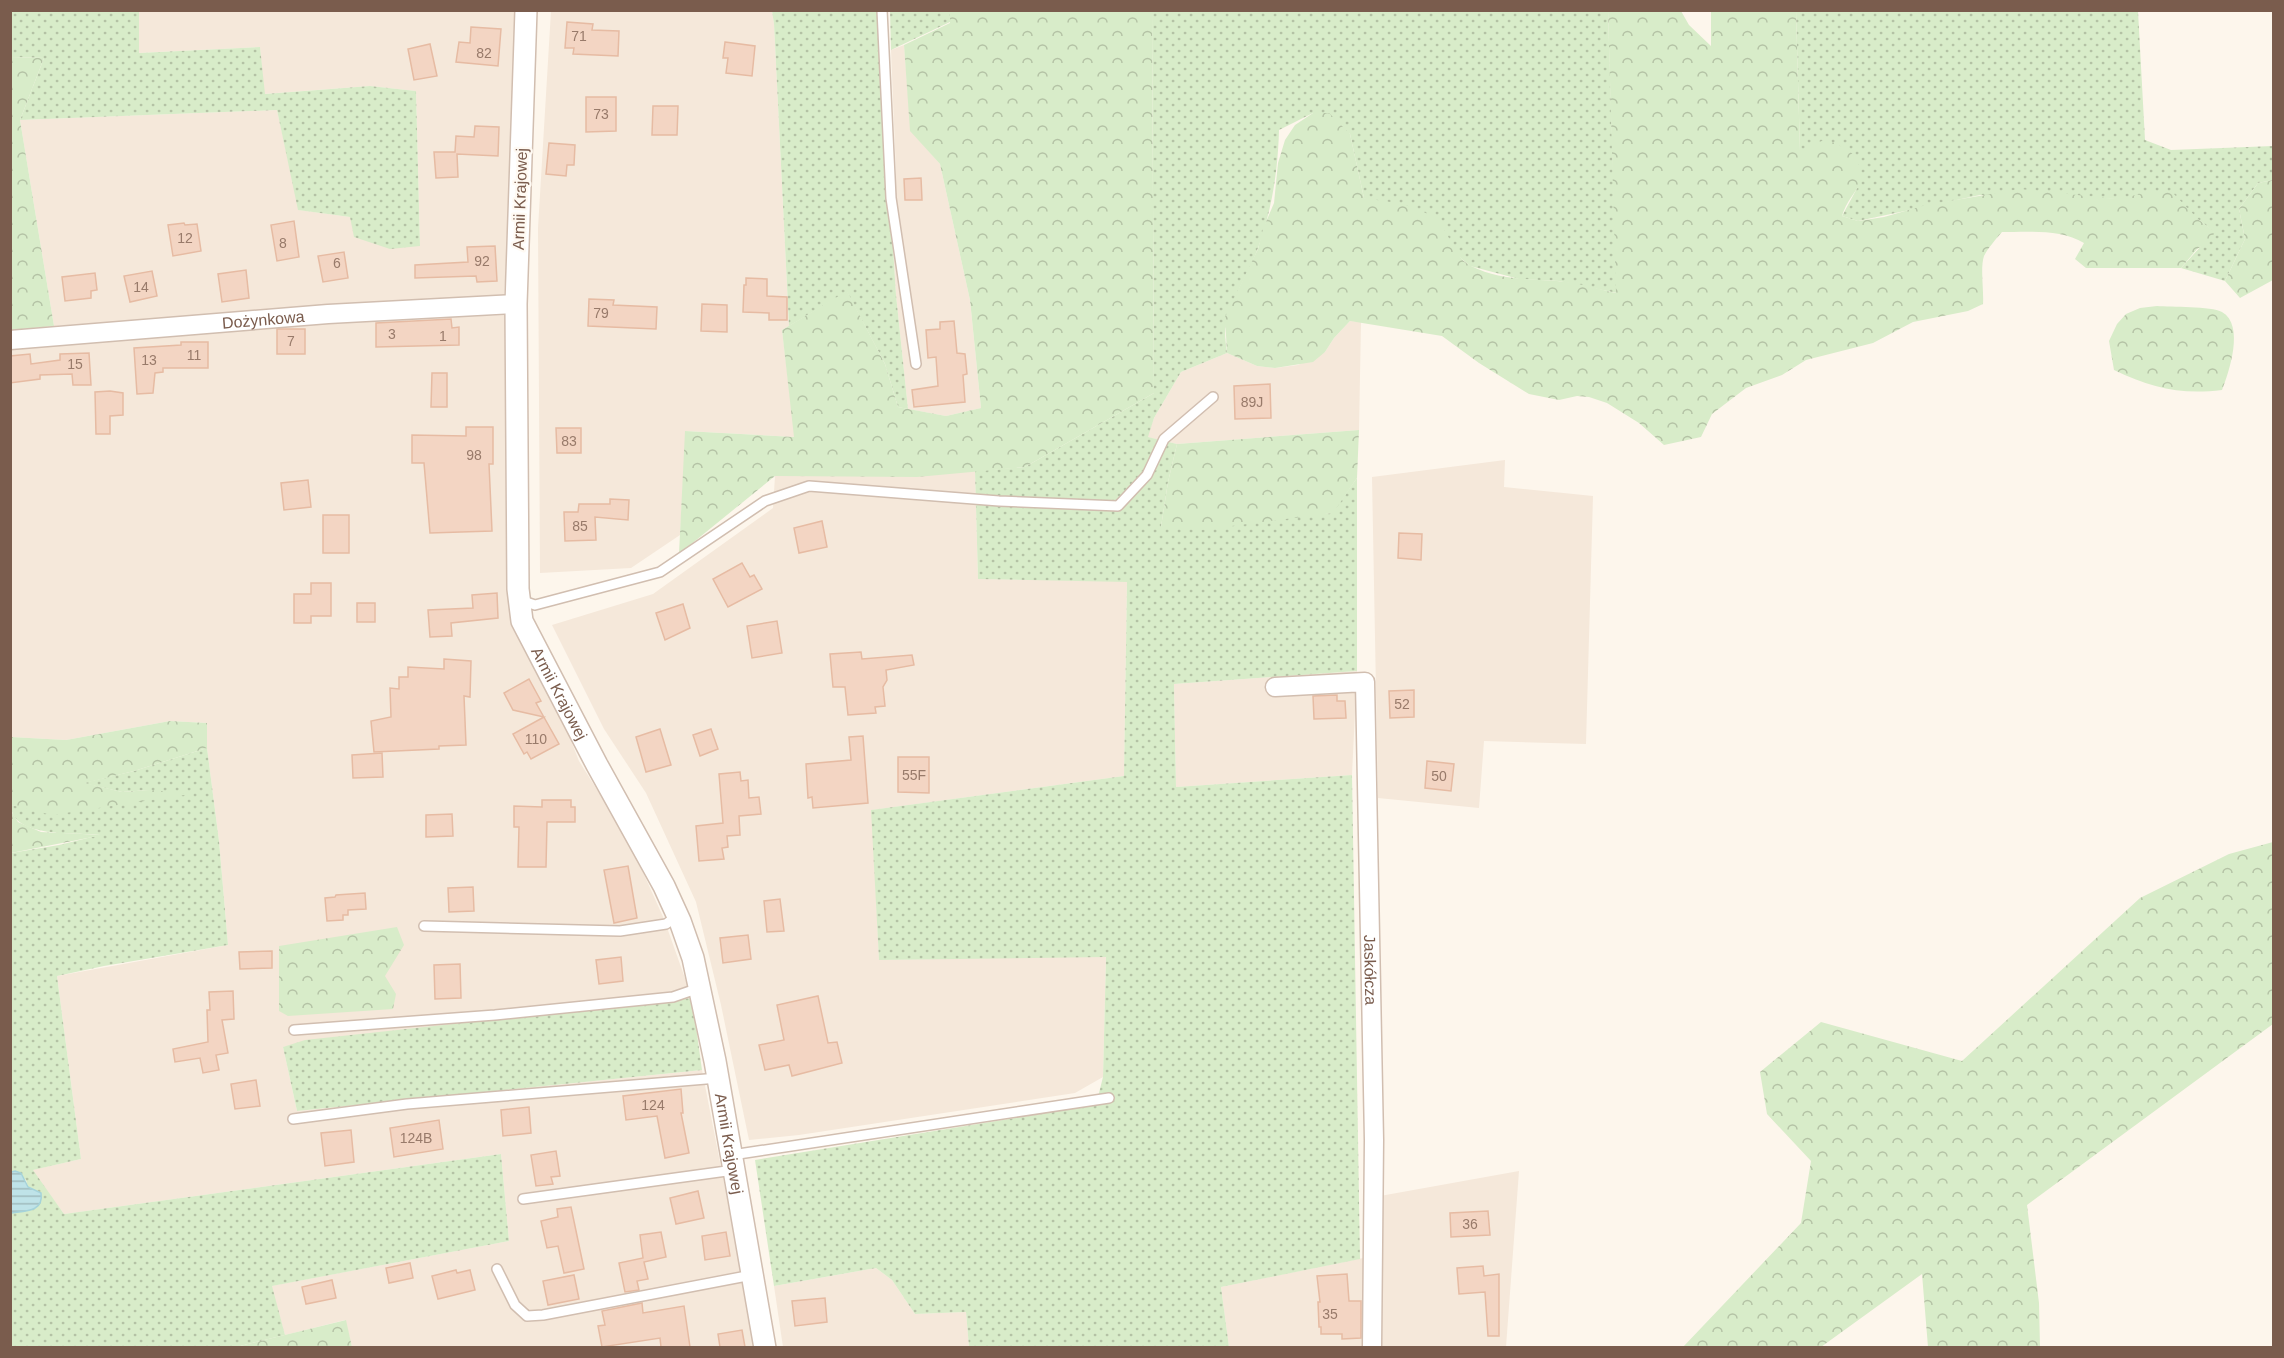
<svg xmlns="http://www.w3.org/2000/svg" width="2284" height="1358" viewBox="0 0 2284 1358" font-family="Helvetica,sans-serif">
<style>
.residential{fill:#f5e8da}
.green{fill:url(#green-dots)}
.forest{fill:url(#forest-crowns)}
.water{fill:url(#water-rules);stroke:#a5d3da;stroke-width:1.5}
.building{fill:#f3d5c3;stroke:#e6bba3;stroke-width:1.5}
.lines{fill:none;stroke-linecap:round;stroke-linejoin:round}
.service-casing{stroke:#d1beb0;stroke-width:12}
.minor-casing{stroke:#d1beb0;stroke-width:21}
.tertiary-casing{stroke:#d1beb0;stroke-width:24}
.service{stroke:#fff;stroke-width:9}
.minor{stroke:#fff;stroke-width:18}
.tertiary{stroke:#fff;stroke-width:21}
.labels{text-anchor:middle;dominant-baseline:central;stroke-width:4.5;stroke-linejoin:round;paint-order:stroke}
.number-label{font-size:14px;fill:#987a6a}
.street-label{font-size:16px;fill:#7a5c4d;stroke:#fffaf3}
</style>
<defs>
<pattern id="green-dots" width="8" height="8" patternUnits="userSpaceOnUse" patternTransform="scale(1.5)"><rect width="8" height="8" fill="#d8ecc9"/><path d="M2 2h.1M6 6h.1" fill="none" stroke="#b4c2a5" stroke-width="1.8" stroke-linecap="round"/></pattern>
<pattern id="forest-crowns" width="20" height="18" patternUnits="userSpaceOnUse" patternTransform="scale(1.5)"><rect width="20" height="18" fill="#d8ecc9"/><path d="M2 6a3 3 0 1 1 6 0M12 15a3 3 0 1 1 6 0" fill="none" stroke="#b4c2a5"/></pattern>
<pattern id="water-rules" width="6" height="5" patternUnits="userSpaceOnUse" patternTransform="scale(1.5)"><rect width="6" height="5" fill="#bfe3e8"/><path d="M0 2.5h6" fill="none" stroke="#a0bbbe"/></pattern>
</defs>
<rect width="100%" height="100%" fill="#fdf6ec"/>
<g class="residential">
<path d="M139,11h378l-6,191 -7,93 -450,31 -34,-206 257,-10 22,100 51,7 70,29 -4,-155 -46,-5 -106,8 -4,-47 -122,6z"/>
<path d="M551,11h221l2,13 15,302 -7,4 13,107 -109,-6 -6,104 -49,33 -91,5 -2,-345z"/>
<path d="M904,45l7,86 29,33 30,136 11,108 -35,8 -38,-7 -12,-114 -3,-48 3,-75 -5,-122z"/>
<path d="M507,315l5,312 50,91 17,43 49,78 36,80 28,79 -409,49 14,64 405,-41 54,277h-404l-7,-27 -60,15 -14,-49 238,-45 -8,-87 -437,60 -32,-44 49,-11 -24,-183 171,-31 -9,-104 -12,-93v-25l-37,-2 -104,19 -55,-3 -1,-388 317,-27z"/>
<path d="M1350,321l11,1 -2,108 -182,14 -30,-7 7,-19 27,-46 46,-19 30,13 18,2 23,-3 27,-13 9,-14z"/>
<path d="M1505,460l-1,27 89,9 -7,248 -102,-3 -5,67 -101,-10 -6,-321z"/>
<path d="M975,471l3,108 149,2 -3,195 -252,34 7,150 227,-4 -3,121 -28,16 -276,42 -50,5 -28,-135 -25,-103 -50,-109 -42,-64 -52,-104 101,-31 120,-86 2,-32z"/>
<path d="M1357,671l-5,104 -176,12 -2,-103z"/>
<path d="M1519,1171l-13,176 -127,1 1,-152z"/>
<path d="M1373,1256l-4,91h-140l-8,-60z"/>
<path d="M876,1268l16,12 23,34 51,-2 3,35h-186l-9,-61z"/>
</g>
<g class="green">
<path d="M10,11h129v42l121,-6 5,47 105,-8 46,5 4,155 -30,3 -36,-12 -4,-20 -52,-7 -21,-100 -257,10 24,-62 -33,-1z"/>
<path d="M772,11h106l18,284 12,114 -10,-2 -13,-43 -38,-72 -58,34 -15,-302z"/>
<path d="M890,11h60v11l-59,28z"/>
<path d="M1152,11h456l9,282 -58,-12 -40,-2 -49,-13 -14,-12 -92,-56 -14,-64 -37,-21 -34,17c-1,40 -7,80 -21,118 -9,26 -27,50 -32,77 -2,9 0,19 1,28l-46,19 -27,46 -6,19 29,7 -9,38 -7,45 171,-14 25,-35v193l-183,13 2,103 176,-12 8,484 -139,28 8,60h-260l-3,-35 -51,2 -23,-34 -16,-12 -102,18 -19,-126 341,-55 7,-28 3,-120 -227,3 -8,-150 253,-34 3,-194 -149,-3 -3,-108 50,-4 129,-74z"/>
<path d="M1796,11h342l7,129 26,10 102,-4v34l-15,3 -19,26 6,30 -20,42 -44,-13 33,-36 -15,-12 -84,-21 -135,-4 -122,26 -16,-5 20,-37 -62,-27z"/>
<path d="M207,748l12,93 9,104 -124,21 -47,10 24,183 -48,11 31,44 437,-60 8,87 -237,45 13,49 -49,12h-225l-1,-134 25,-4 6,-16 -13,-6 -2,-7 -11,-9 -4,1v-319l48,-8 41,-10c-22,-3 -89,4 -89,-30l9,1 130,-16 -28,2 -39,-9 51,-12z"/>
<path d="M692,998l10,72 -405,41 -14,-64 22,-7z"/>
</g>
<g class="forest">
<path d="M950,11h202l2,382 -129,74 -108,10 -142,-1 -96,78 6,-123 109,6 -12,-107 65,-39 38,73 13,43 48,9 35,-8 -11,-108 -30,-136 -30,-33 -6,-86 46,-22z"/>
<path d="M1608,11h73l8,14 22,21v-35h85l4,140 26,-12c26,13 30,11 37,40 -8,14 -17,23 -21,37l16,5 26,-4 42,-12 94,-16 95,10 32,-6 25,-1 27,28 16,12 -6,10 -12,7 -16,19h-95l-11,-9 9,-16c-23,-14 -56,-11 -82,-11 -6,7 -14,16 -18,24 -4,12 0,34 -1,48l-15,7 -55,11 -40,21 -67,17 -24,15 -36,13 -34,26 -11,23 -37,8 -25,-22 -32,-20 -18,-6 -12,-1 -18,4 -30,-6 -50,-31 -37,-27 -92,-15 -16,17 -9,14 -12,10 -38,6 -18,-2 -30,-13 -2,-36 33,-68 5,-20 11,-26 4,-40 7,-23 10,-15 18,-12h16l21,21 14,64c25,4 56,6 74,24 14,14 15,35 33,44 28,14 57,13 86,15 20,1 40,8 59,12z"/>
<path d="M11,57l33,1 -24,62 34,206 -43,4z"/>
<path d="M2273,180v100l-33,18 -15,-17 20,-42 -6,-30 19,-26z"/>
<path d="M2157,306c14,1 54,0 65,6 23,13 7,60 0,78 -41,5 -71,-2 -108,-20l-5,-29 8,-17 9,-10 14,-6z"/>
<path d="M1359,430l-2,48 -24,35 -132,17 -40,-3 7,-45 9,-38z"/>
<path d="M170,721l37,2v25l-73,23 -49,12 37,9 28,-2 41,4 -139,21 -41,-10v-68l55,3z"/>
<path d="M11,811l7,11 23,10 62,3 -92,18z"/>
<path d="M2273,842v182l-246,181 12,98 1,44h-112l-6,-73 -101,73h-138l118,-124 10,-62 -44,-47 -7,-42 61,-50 141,39 178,-163 89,-44z"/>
<path d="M397,927l7,18 -19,31 11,18 -3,15 -105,7 -9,-5v-65z"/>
<path d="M346,1320l6,27h-116z"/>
</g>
<path class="water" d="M15,1171l6,2 7,14 13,6c3,19 -16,18 -30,20v-41z"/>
<g class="building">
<path d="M567,22l26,2 -1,6 27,1 -1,25 -45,-2 1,-6h-9z"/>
<path d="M471,27l30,2 -3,37 -42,-4 3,-20 11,1z"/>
<path d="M725,42l30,4 -3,30 -26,-3 2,-15h-5z"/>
<path d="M430,44l7,32 -23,4 -6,-31z"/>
<path d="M586,97h30v34l-30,1z"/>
<path d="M653,106h25l-1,29h-25z"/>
<path d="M475,126l24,1 -1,29 -41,-2 1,23 -22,1 -2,-26h21l1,-16 18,1z"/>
<path d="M549,143l26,2 -1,20h-7l-1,11 -20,-2z"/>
<path d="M921,178l1,22h-17l-1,-21z"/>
<path d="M294,221l5,36 -22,4 -6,-36z"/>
<path d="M184,223l1,2 12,-1 4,27 -28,5 -5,-31z"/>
<path d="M495,246l2,35 -20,1 -1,-6 -61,2v-13l53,-3 -1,-15z"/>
<path d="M344,252l4,26 -25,4 -5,-26z"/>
<path d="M246,270l3,28 -27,4 -4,-28z"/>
<path d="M152,271l5,25 -27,6 -6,-26z"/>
<path d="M95,273l2,17 -6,1v7l-26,3 -3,-24z"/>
<path d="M746,278l21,1v17l20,1v23h-18v-7l-26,-1 1,-27h2z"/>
<path d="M589,299l25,1 -1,5 44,2 -1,22 -68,-3z"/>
<path d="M702,304l25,1v27l-26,-1z"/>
<path d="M451,319l1,9 7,-1v18l-83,2v-24z"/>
<path d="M954,321l3,32 8,1 2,20 -4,1 2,27 -51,5 -2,-17 26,-4 -2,-29 -8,1 -2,-28 14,-1v-7z"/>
<rect x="277" y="329" width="28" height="25"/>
<path d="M181,342h27v26h-45v4l-8,1 -2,20 -16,1 -3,-46 47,-3z"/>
<path d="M89,353l2,32h-18l-1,-11 -32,1v4l-30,4v-27l20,-2 1,10 29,-4v-6z"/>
<path d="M432,373h15v34h-16z"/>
<path d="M1270,384l1,34 -36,1 -1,-33z"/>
<path d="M110,391l13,2v22l-13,1v18h-14l-1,-42z"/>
<path d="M466,427h27v37h-4l3,67 -62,2 -6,-70h-12v-28l54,1z"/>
<path d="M556,428h25v25h-24z"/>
<path d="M308,480l3,27 -27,3 -3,-27z"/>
<path d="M610,499l19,1 -1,20 -33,-3 1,23 -31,1 -1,-29h14l1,-8h31z"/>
<rect x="323" y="515" width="26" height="38"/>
<path d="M822,521l5,26 -28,6 -5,-25z"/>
<path d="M1399,533l23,1 -1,26 -23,-2z"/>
<path d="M742,563l8,14 4,-2 8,14 -34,18 -15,-28z"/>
<path d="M311,583h20v33h-20v7h-17v-29h17z"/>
<path d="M497,593l1,25 -47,5 1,13 -22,1 -2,-27 45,-2 -1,-13z"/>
<rect x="357" y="603" width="18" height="19"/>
<path d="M683,604l7,24 -25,12 -9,-27z"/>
<path d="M777,621l5,32 -30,5 -5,-32z"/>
<path d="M861,652l1,7 50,-4 2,10 -28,5 1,10 -4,7 2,19 -10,1 1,6 -28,2 -3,-28h-12l-3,-33z"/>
<path d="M444,659l27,2 -1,36 -6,-1 2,49 -27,1v3l-65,3 -3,-31 20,-4 -1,-29 9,1v-12h9v-10l36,2z"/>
<path d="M529,679l12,22 -5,2 23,41 -28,15 -4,-7 -3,2 -11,-20 31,-17 -31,-7 -9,-17z"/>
<path d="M1414,690v27l-24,1 -1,-27z"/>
<path d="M1337,695v6h8l1,17 -32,1 -1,-23z"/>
<path d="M660,729l11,36 -25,7 -10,-35z"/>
<path d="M711,729l7,20 -18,7 -7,-21z"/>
<path d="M863,736l5,67 -55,5 -1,-11 -4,1 -2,-34 45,-4 -2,-23z"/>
<path d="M382,753l1,24 -30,1 -1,-23z"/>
<path d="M898,757h31v36l-31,-1z"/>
<path d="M1427,761l27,3 -3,27 -26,-3z"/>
<path d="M740,772l1,9 7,-1 1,18 10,-1 2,17 -22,2 1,19 -13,1 1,11 -6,1 2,11 -25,2 -3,-35 27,-3 -4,-49z"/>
<path d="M542,800h29v7h4v15h-28l-1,45h-28l1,-40h-5v-21l28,1z"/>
<path d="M452,814l1,22 -27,1v-22z"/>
<path d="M628,866l9,52 -23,5 -10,-53z"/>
<path d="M473,887l1,24 -25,1 -1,-24z"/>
<path d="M365,893l1,16 -18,1v5h-5v5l-16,1 -2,-23 10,-1 1,-2z"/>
<path d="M780,899l4,32 -17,1 -3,-31z"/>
<path d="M748,935l3,24 -28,4 -3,-25z"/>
<path d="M272,951v17l-32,1 -1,-17z"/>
<path d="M621,957l2,24 -24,3 -3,-24z"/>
<path d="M460,964l1,34 -26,1 -1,-34z"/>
<path d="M233,991l1,28 -12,1 6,33 -12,2 3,15 -16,3 -3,-15 -25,4 -2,-13 35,-7 -1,-32h3l-1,-18z"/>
<path d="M818,996l10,47 9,-1 5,21 -50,13 -3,-11 -24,5 -6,-25 25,-5 -7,-35z"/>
<path d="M256,1080l4,26 -25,3 -4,-25z"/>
<path d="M681,1089l2,24h-2l8,40 -24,5 -8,-42 -31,4 -3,-24z"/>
<path d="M529,1107l2,26 -28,3 -2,-26z"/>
<path d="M439,1120l4,29 -49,8 -4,-29z"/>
<path d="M351,1130l3,32 -29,4 -4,-33z"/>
<path d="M556,1151l4,25 -9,1 2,7 -17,2 -5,-31z"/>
<path d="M698,1191l6,27 -28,6 -6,-26z"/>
<path d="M571,1207l13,62 -20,4 -6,-27 -11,2 -6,-27 17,-4 -1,-8z"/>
<path d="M1488,1211l2,24 -39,2 -1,-24z"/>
<path d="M661,1232l5,25 -22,5 4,17 -11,2 2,9 -14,2 -6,-29 24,-5 -3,-23z"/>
<path d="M726,1232l4,24 -25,4 -3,-24z"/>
<path d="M410,1263l3,15 -24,5 -3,-15z"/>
<path d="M1483,1266l1,10 15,-2v62h-11l-3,-44 -26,2 -2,-26z"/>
<path d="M456,1270l1,3 13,-3 5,20 -37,9 -6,-23z"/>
<path d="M1347,1274l2,27h12v37l-19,1v-5h-21v-7h-2l-1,-25h2l-3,-26z"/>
<path d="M574,1275l5,24 -31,6 -5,-24z"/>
<path d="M332,1280l4,18 -30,6 -4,-17z"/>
<path d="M825,1298l2,24 -32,4 -3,-25z"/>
<path d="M642,1303l1,10 41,-7 6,41h-29l-1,-9 -58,9 -4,-21 7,-1 -3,-14z"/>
<path d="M742,1330l3,17h-25l-2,-13z"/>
</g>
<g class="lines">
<defs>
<g id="service">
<path d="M882,10l9,188 25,166"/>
<path d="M520,600l15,5 125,-33 105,-71 44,-15 190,15 119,5 29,-31 17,-36 49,-42"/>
<path d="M424,926l196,5 46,-7 11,-8"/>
<path d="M294,1030l201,-15 178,-18 26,-9"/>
<path d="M293,1119l114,-15 311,-26"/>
<path d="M732,1155l377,-57"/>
<path d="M523,1199l211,-29"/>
<path d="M497,1269l18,36 12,11 16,-1 209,-40"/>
</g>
<g id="minor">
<path id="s1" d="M10,340l318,-26 188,-10"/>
<path id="s2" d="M1275,687l90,-5 9,458 -2,208"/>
</g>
<g id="tertiary">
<path id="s3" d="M526,10l-10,294 2,285 4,32 75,144 67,121 16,35 13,37 22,103 50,287"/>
</g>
</defs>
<use href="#service" class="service-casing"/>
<use href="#minor" class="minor-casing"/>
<use href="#tertiary" class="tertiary-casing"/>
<use href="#service" class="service"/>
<use href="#minor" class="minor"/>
<use href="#tertiary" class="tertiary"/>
</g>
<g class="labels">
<g class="number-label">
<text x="579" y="36">71</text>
<text x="484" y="53">82</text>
<text x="601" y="114">73</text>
<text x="185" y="238">12</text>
<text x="283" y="243">8</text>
<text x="482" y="261">92</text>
<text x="337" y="263">6</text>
<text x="141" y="287">14</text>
<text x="601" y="313">79</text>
<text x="392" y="334">3</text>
<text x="443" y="336">1</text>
<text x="291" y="341">7</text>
<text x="194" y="355">11</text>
<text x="149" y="360">13</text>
<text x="75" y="364">15</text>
<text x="1252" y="402">89J</text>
<text x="569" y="441">83</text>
<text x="474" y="455">98</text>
<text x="580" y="526">85</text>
<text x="1402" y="704">52</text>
<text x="536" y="739">110</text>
<text x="914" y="775">55F</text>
<text x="1439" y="776">50</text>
<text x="653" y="1105">124</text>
<text x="416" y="1138">124B</text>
<text x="1470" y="1224">36</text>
<text x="1330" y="1314">35</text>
</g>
<g class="street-label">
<text transform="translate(520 199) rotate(-88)">Armii Krajowej</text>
<text stroke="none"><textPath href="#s1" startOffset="254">Dożynkowa</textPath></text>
<text stroke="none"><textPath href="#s3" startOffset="693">Armii Krajowej</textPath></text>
<text stroke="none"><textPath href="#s2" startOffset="378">Jaskółcza</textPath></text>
<text stroke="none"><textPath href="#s3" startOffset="1179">Armii Krajowej</textPath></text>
</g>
</g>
<rect width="2284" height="1358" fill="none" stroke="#7a5c4d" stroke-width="24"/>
</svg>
